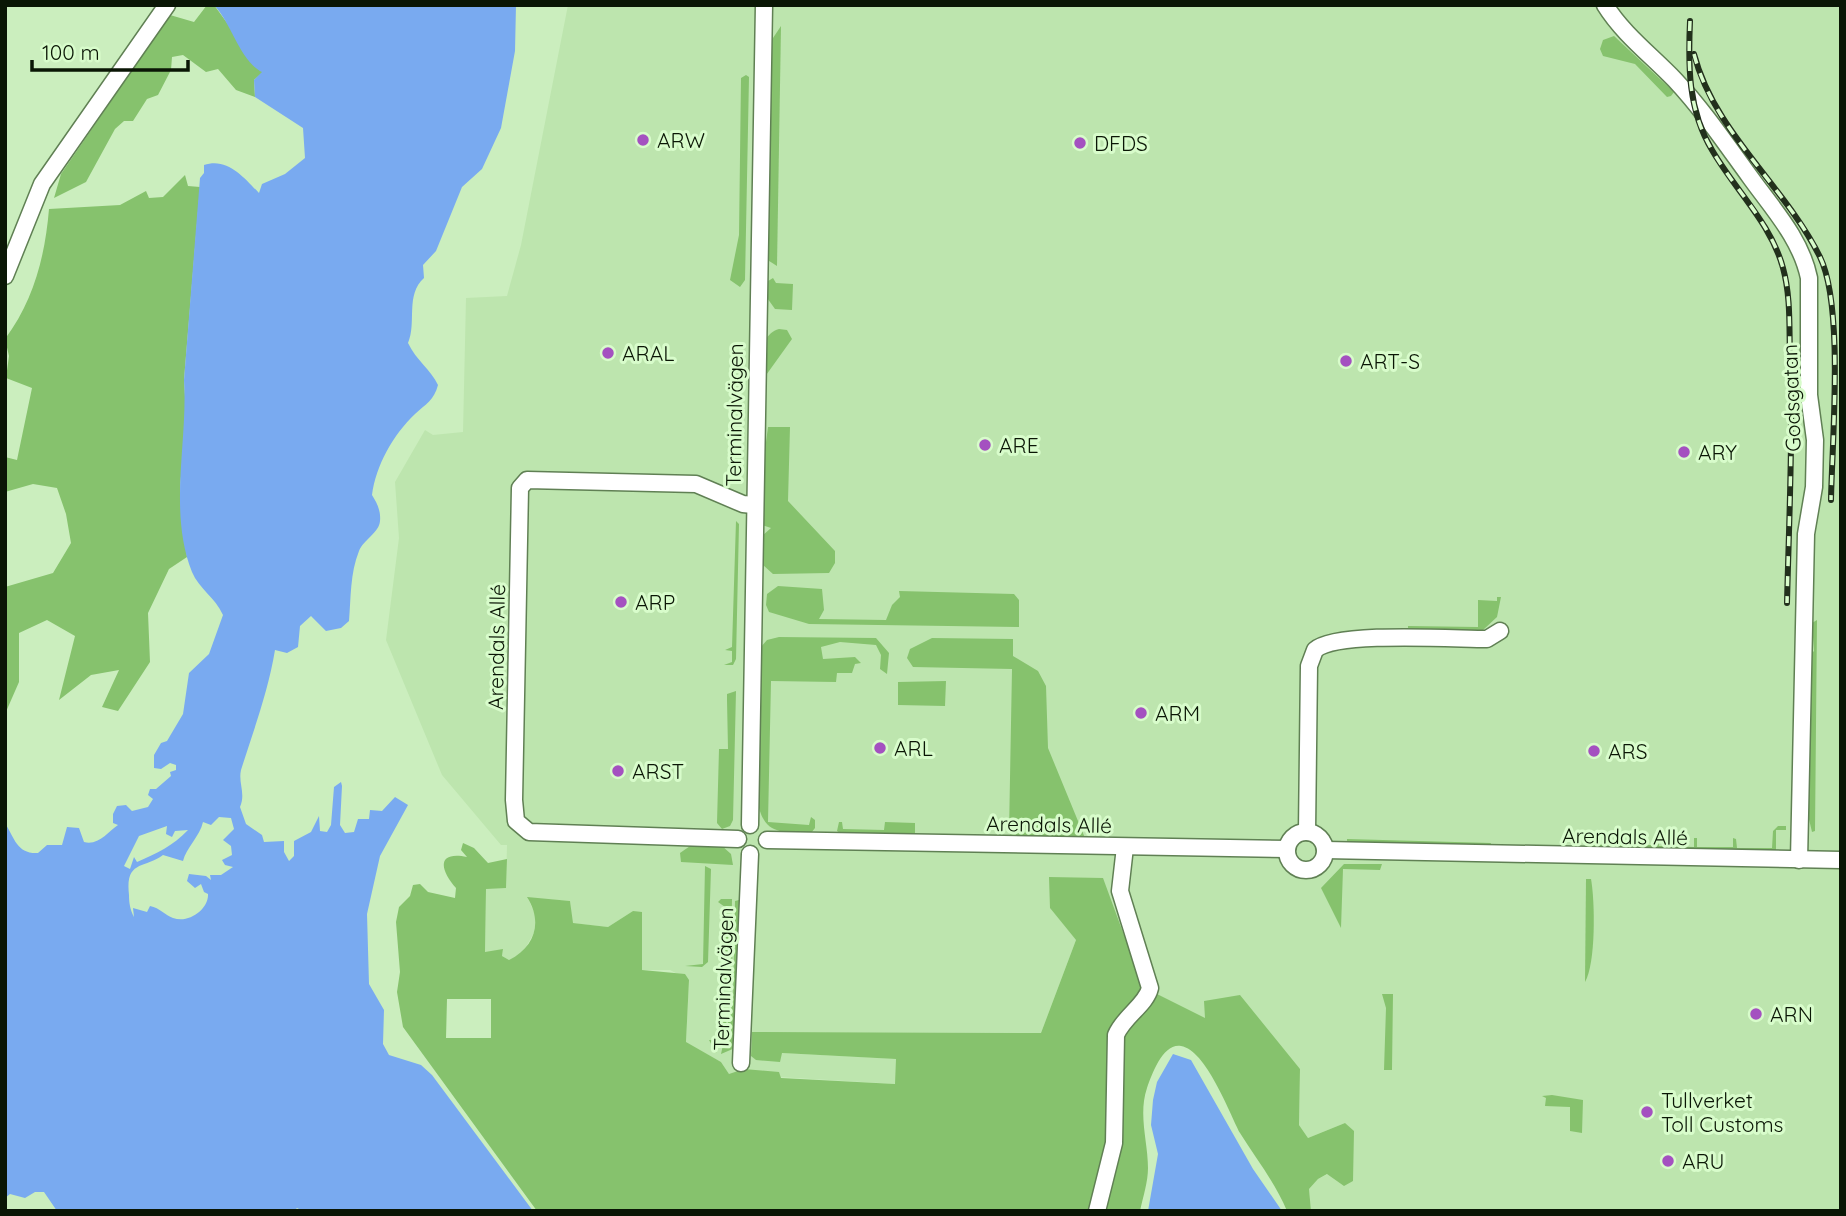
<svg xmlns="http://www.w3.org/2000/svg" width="1846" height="1216" viewBox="0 0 1846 1216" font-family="Quicksand,sans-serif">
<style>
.built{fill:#bde5ae}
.green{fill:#86c26d;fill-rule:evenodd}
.water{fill:#79aaf0;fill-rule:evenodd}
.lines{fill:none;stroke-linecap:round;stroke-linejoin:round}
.minor-casing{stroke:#608054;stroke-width:19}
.minor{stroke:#fff;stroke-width:16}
.rail-casing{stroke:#22301c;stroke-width:6}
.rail{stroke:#d8fccb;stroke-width:3.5;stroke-dasharray:10;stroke-linecap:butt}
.poi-dot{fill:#a451c0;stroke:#d8fccb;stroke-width:2.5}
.labels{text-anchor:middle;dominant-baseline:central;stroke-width:6;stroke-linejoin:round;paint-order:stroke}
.poi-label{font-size:21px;fill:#0a1605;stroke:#d8fccb;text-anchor:start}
.street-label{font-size:21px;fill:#0a1605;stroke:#d8fccb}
</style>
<rect width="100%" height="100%" fill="#cbeebe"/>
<path class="built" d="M568,5h1273v1206h-530l-2,-22 9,-10 10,-5 17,-51 -37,15 -9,-13 1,-56 -157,-82 -93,-79 26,32 -35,93 -289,-1 -1,24 31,-3 115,6 -1,25 -167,-10 -8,-12 -35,-19 3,-63 -19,-10h-28l-9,-59 -25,16 -36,-4 -2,-22 -42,-3 8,19 -1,14 -13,23 -13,6 -7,-4 1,-6 -18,3 1,-65h20l1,-43h-6l-59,-70 -56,-135 13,-102 -4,-56 30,-52 8,5 30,-3 3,-134 41,-2 14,-51z"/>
<g class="green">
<path d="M207,5h7l49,67 -9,8 1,17 -19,-7 -18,-21 -12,3 -23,-17 -11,2 -1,13 -13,25 -11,4 -14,22h-9l-9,8 -29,53 -32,16 7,-24 109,-159 24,7z"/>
<path d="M781,26l-4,240 -11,-7 5,-218z"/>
<path d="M1614,36l60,56 -3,4 -4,1 -32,-33 -32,-8 -3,-7 3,-9z"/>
<path d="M746,75l3,2 -4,203 -5,7 -10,-7 9,-45 2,-157z"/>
<path d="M185,175l3,11 12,1 -16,193 2,32 -6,77 7,68 -18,12 -21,44 2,49 -32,49 -16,-4 17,-37 -28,5 -32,25 16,-64 -28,-16 -28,13v49l-14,32v-127l48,-14 18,-30 -5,-29 -9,-26 -24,-4 -28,8v-35l12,3 15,-72 -26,-10 3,-22 -4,-17c29,-39 40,-83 44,-130l71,-4 26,-14 3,7 14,-1z"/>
<path d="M773,278l3,5 17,1 -1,26 -17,-1 -10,-14v-12z"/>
<path d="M779,329l8,1 5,9 -28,39c0,-18 -6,-43 15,-49z"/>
<path d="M768,427h22l-2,74 47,50v12l-6,10 -56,1 -10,-9 -1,-29 9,-8 -9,-3 1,-60z"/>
<path d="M736,521l3,3 -3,135 -3,6h-9l8,-3v-11l-7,-1 7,-3z"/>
<path d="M778,586l44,3 2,21 -5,9 67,1 6,-15 8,-8 -1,-6 115,3 5,6v27l-210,-3 -40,-12 -3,-7 1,-11z"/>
<path d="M1497,597h4l-4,20 -14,13 -75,2v-6l70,1v-27l19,1z"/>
<path d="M1817,620l-2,211 -3,1 -4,-17 4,-162 2,-2 -2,-28z"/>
<path d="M779,637l97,1 13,15 -2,21 -7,-5 1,-14 -5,-10 -36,-3 -19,5 2,12 32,-2 6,6 -6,1 -3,9h-15l-1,9 -65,-1 -3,141 41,3 2,-8 4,3v8l-4,5c-33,-1 -48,2 -54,-35l3,-150 7,-8z"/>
<path d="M932,638l81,1v17l25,15 8,15 2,62 37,90 -72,-1 -4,-4 3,-164 -99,-2 -6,-9 3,-9z"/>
<path d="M946,681l-1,25 -47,-1v-23z"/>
<path d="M736,691l-3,129 -3,6 -8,3 -5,-6 2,-74h9l-1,-49v-6z"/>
<path d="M839,822h3l1,7 41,1 1,-8 30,1v12l-75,-2 -3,-2z"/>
<path d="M1778,826h8v4h-10v22l-189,-5 1,-3 28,1v-8h3l1,8h34l1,-8h3l1,9 35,1v-9h3v9h36v-9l3,1 1,9h35l1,-17z"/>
<path d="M1347,839l144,4 -1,3 -143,-3z"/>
<path d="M463,843l11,5 14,15 19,-4 -1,29 -20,1 -1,63 18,-3 -1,7 7,4c26,-13 34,-38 18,-63l43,4 3,22 35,4 25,-16 9,1v58l43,4 4,6 -3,62 35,20 8,12 15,-5 35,3 2,6 114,6 1,-25 -114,-6 -2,9 -24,-2 -5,-4 1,-24 289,1 35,-93 -26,-32 -1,-31 54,1 40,109 62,31 -1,-17 36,-6 60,74 -1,56 9,13 37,-15 9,8 -1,50 -9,5 -17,-12 -9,5 -9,10 2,22h-24c-12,-29 -31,-52 -47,-78 -11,-21 -34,-83 -59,-87 -18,-3 -29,28 -34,42 -9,27 1,54 1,80 0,14 -5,29 -8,43h-603l-134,-184 -6,-35 3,-20 -4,-50 3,-15 11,-11 3,-11 7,-1 8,8 27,6 1,-10c-16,-18 -20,-37 11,-31l-6,-7zM447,999h44v39h-45z"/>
<path d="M693,844l29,2 9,8 2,11 -52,-3 -1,-9z"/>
<path d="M1344,864h38l-2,6 -37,-1 -2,59 -20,-40z"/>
<path d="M705,866l6,3 -3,93 -6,5 -17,-1 18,-2z"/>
<path d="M1586,879h5c4,22 5,84 -6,103z"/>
<path d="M721,899h11c-1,50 6,108 -16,154l-7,-13h8l8,-67v-66l-7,-5z"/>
<path d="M739,900l-4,148 -14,6 12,-54 2,-99z"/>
<path d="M1382,994h11l-1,76h-8l2,-62z"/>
<path d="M1552,1095l31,5 -1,33 -12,-2v-24l-25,-1 1,-8 -4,-2z"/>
</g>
<g class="water">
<path d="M214,5h302l-1,46 -14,77 -19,41 -20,18 -26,64 -13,14 1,13c-19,17 -7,44 -16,65 8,17 23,27 30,42 -4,15 -12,19 -23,29 -22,21 -39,51 -43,81 5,8 9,16 8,26 -1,12 -16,18 -21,30 -9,22 -8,47 -10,70l-8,7 -15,3 -15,-15 -11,10 -2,21 -11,6 -12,-3c-7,42 -21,79 -34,120 -3,13 5,23 -1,37l6,17 16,11 2,7 20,-1v11l5,9 5,-5v-15l17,-9 8,-16 1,15 7,1 4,-7 3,-38 7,-5 1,4 -2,39 5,8 9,-1 4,-13h11l1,-9 12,1 13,-14 13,8 -28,51 -13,58 2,70 15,26 -1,34 6,11 32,10 11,10 101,136h-230l-6,-3 -3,3h-237l-13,-19h-9l-10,6 -15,-4 -5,4v-375c10,16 12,31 33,30l9,-8h15l5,-18 12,1 5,14c14,4 24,-10 34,-17l-5,-2v-9l4,-8 9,-1 6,6 16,-4 5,-8 -5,-4 2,-6h6l15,-13 -1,-4 6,-2v-5l-6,-2 -9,6 -7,-1v-13l7,-12 6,-2 16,-27 6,-41 20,-19 14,-39c-8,-18 -24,-26 -31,-43 -24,-61 -4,-130 -8,-192l16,-202 4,-5v-8c24,-8 40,13 55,28l3,-9 23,-10 20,-16 -2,-30 -48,-31 -1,-17 8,-8c-22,-11 -30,-48 -48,-67zM219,817l12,1 3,11 -11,11 8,6 1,9 -10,5 3,5 8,2 -12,8h-11l1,5 -5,-4 -17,-2 -2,7 8,7 6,-4 3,8 4,2c1,15 -19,30 -35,24 -8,-3 -13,-10 -23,-12l-3,6 -14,-4 1,9c-4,-7 -5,-15 -5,-22 -4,-35 15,-26 34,-40l20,6c3,-13 17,-25 20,-39l8,3zM167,826l-1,8 6,3 3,-6 13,-1c-15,16 -31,23 -51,32l-3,-5 -4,12 -6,-3 15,-30z"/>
<path d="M1173,1054l18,6 62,109 29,42h-134l10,-57 -7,-29 2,-25 4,-18z"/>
</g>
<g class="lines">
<defs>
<g id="minor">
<path d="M1605,5c18,29 46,50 70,75 28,30 51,64 75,97 23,32 51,62 59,101v117l6,45 -1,47 -8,47 -7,326"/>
<path d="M5,276l37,-92 125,-179"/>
<path d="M750,825l14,-820"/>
<path d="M1307,832l2,-166 6,-16c21,-19 139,-11 172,-11l13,-8"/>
<circle cx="1306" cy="851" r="19"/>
<path d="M738,839l-209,-7 -13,-11 -2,-21 6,-312 7,-8 169,4 47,20 10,1"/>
<path d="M767,840l520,9"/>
<path d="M1325,850l516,10"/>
<path d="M741,1063l9,-209"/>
<path d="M1097,1211l17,-68 2,-108c8,-19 30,-30 34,-47l-30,-97 5,-44"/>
</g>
</defs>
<use href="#minor" class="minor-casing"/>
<use href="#minor" class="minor"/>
<defs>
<g id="rail">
<path d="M1690,21c-2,45 -2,89 22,129 23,40 59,73 71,118 8,29 6,60 7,90 3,81 -1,163 -3,245"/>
<path d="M1694,54c20,78 91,132 126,203 24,49 12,184 11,243"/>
</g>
</defs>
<use href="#rail" class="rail-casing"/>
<use href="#rail" class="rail"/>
</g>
<g class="poi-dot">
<circle cx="643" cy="140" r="7"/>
<circle cx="1080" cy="143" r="7"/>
<circle cx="608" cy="353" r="7"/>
<circle cx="1346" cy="361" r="7"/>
<circle cx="985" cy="445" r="7"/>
<circle cx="1684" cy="452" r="7"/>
<circle cx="621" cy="602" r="7"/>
<circle cx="1141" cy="713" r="7"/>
<circle cx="880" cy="748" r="7"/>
<circle cx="1594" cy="751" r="7"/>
<circle cx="618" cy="771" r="7"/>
<circle cx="1756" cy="1014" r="7"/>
<circle cx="1647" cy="1112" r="7"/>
<circle cx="1668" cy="1161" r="7"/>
</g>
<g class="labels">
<g class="poi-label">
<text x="657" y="140">ARW</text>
<text x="1094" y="143">DFDS</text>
<text x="622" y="353">ARAL</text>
<text x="1360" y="361">ART-S</text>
<text x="999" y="445">ARE</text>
<text x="1698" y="452">ARY</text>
<text x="635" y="602">ARP</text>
<text x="1155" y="713">ARM</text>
<text x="894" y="748">ARL</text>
<text x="1608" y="751">ARS</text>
<text x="632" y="771">ARST</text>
<text x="1770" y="1014">ARN</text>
<text x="1661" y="1100">Tullverket<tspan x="1661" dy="24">Toll Customs</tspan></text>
<text x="1682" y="1161">ARU</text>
</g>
<g class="street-label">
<text transform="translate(1791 398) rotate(-92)">Godsgatan</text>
<text transform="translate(734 415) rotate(-89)">Terminalvägen</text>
<text transform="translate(496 647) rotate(-89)">Arendals Allé</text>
<text transform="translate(1049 824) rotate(1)">Arendals Allé</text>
<text transform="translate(1625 836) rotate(1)">Arendals Allé</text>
<text transform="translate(723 979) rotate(-88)">Terminalvägen</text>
</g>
</g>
<rect width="1846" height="1216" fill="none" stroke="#0a1605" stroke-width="14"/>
<path d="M32 60v10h156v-10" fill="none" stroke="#0a1605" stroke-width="3.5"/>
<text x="42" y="60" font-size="21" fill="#0a1605" stroke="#d8fccb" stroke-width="5" paint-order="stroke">100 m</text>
</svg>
